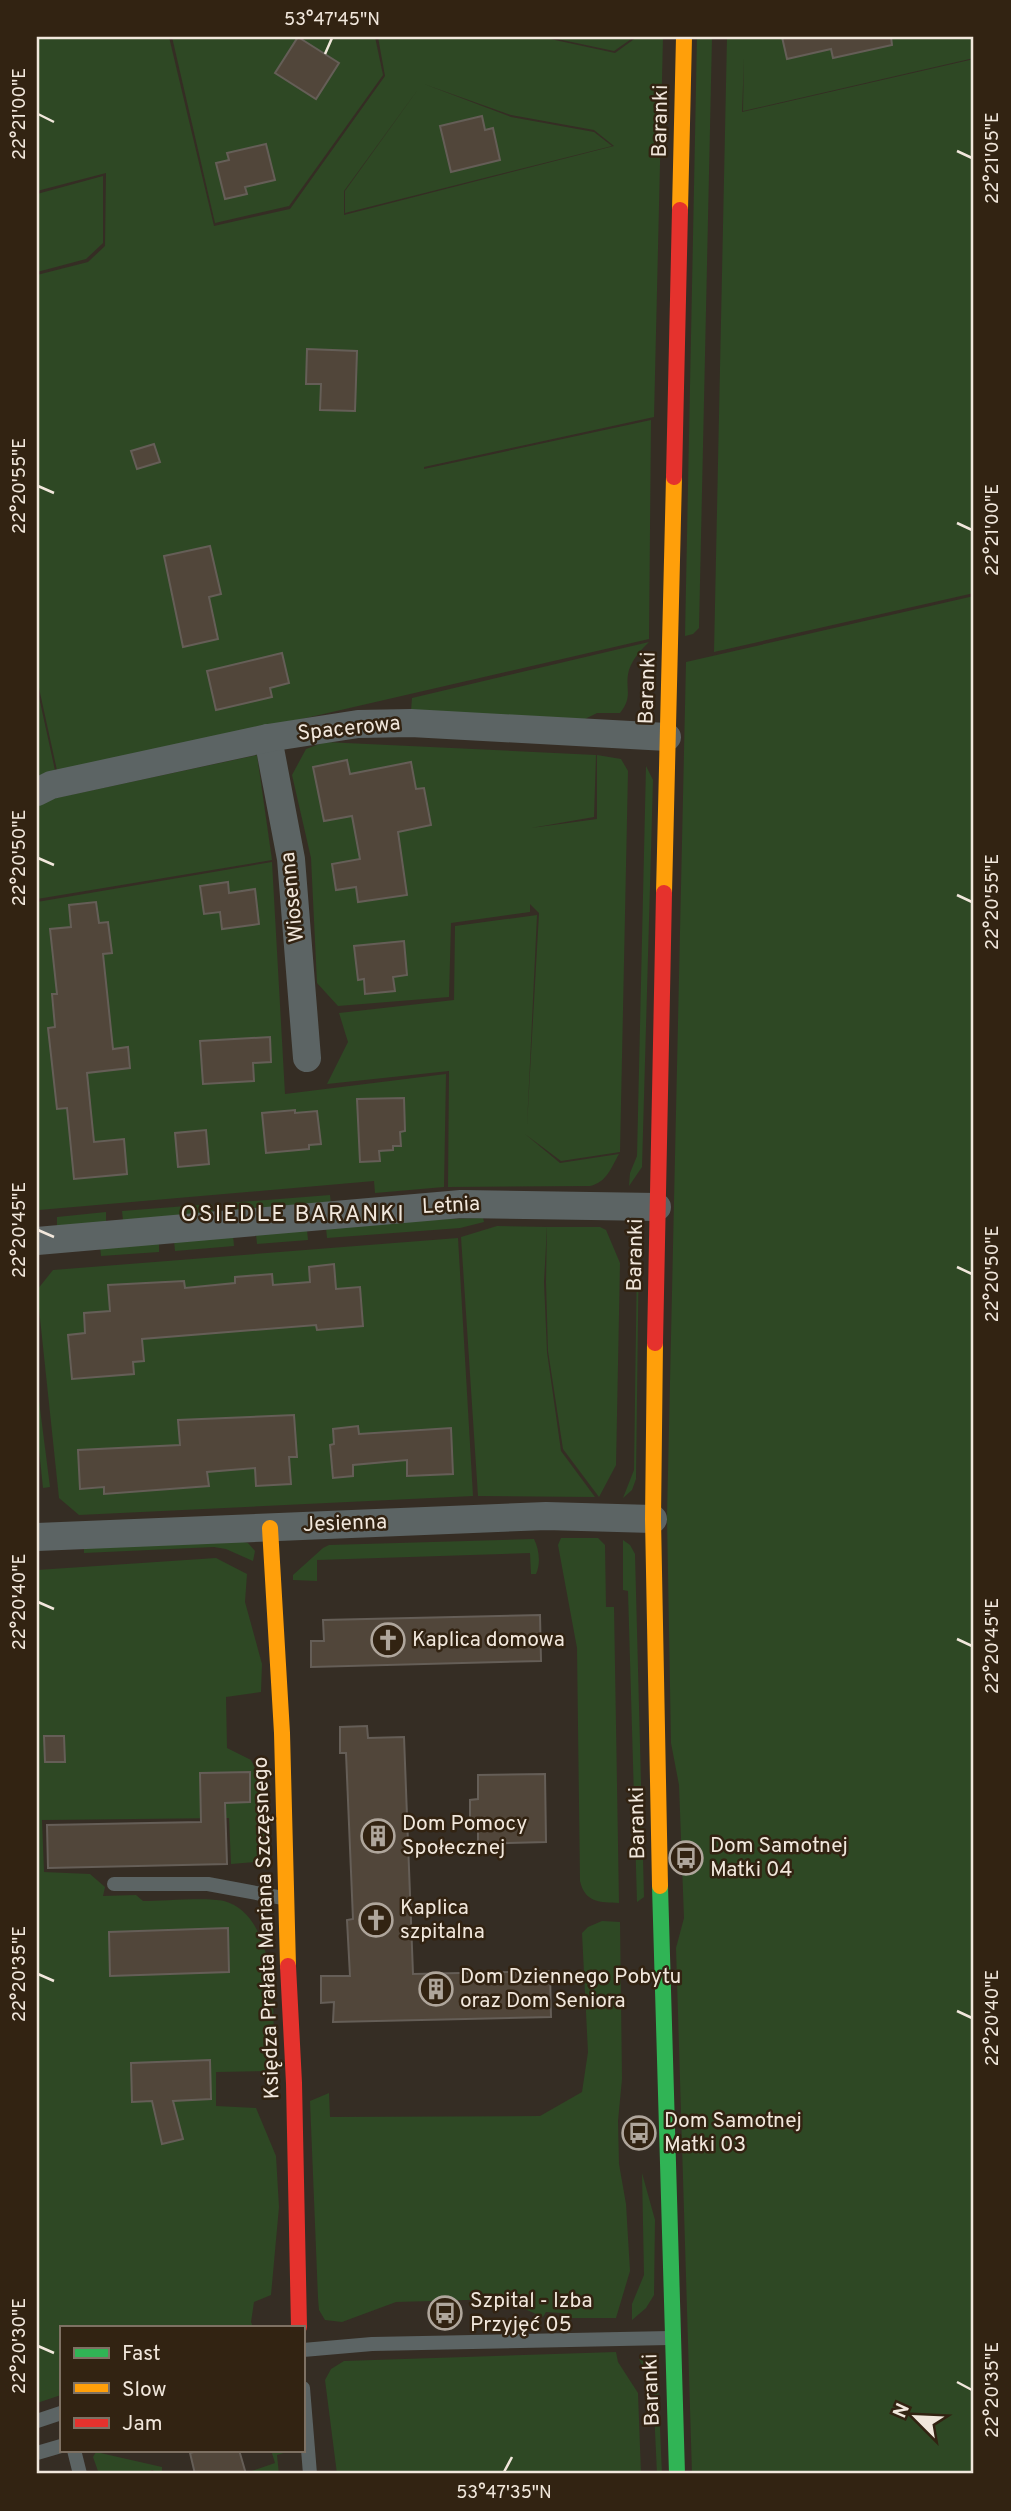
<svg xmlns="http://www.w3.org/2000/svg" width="1011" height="2511" viewBox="0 0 1011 2511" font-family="Overpass,sans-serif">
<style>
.green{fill:#2e4824;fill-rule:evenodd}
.building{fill:#51463a;stroke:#655e57;stroke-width:2}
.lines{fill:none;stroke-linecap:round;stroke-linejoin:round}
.lane{stroke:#5c6464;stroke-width:14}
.street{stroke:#5c6464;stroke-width:28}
.fast{stroke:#30b455;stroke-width:16}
.slow{stroke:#ff9f0a;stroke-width:16}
.jam{stroke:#e5322d;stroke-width:16}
.ticks{fill:none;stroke:#f1e7dc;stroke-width:2.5}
.labels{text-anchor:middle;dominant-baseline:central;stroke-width:5;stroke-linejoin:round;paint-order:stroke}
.street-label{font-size:21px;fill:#f1e7dc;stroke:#322312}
.poi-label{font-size:21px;fill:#f1e7dc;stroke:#322312;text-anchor:start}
.neighbourhood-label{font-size:23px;letter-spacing:2px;fill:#f1e7dc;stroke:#322312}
.neatline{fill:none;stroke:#f1e7dc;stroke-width:2.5}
.ticks-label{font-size:18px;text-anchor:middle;fill:#f1e7dc}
</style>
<rect width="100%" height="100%" fill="#352d24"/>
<g class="green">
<path d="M37,37h132l45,189 76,-17 95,-133 -7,-39h163l74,16 22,-16h26l-9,380 -230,50v2l227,-49 -2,219 -591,136 -21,-96v-404l51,-13 17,-16 1,-73 -69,18zM424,84l87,31 83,15 20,16 -270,69v-24l75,-103 -74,103v22l267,-67 -18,-14 -83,-15z"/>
<path d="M172,37h203l8,38 -94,131 -74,17z"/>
<path d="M548,37h86l-20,14z"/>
<path d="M697,37h15l-13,591 -6,6 -8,2z"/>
<path d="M727,37h247v21l-231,53 1,-53 -2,54 232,-53v534l-260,59z"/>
<path d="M103,176v67l-17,16 -49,13v-78z"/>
<path d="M974,596v1878h-282l-16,-526 8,-30 -5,-133 -8,-42 -4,-226 19,-855z"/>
<path d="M649,642c-8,8 -16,16 -20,28 -5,18 5,26 -9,43h-23l-12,6 -174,-8 1,-13z"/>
<path d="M37,688l19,87 -19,6z"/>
<path d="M325,742l271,13 -2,62 -63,11 66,-9v-64l24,4 7,12 -8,381 -59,9 -36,-27 35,29 59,-9c-8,14 -12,28 -29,32l-142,1 1,-116 -122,13 21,-42 -9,-29 115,-13 1,-74 82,-11 -10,211 12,-213 -9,-9v8l-79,11 -2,74 -111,9 -21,-23 -6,-125 -19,-83 14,-26z"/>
<path d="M257,755l15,105 -235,39v-97z"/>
<path d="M646,766l7,14 -11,387 -13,19 1,-13 7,-17z"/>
<path d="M272,862l13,232 161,-20 -2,113 -69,6 -1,-12 -335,29 -2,-12v-296z"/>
<path d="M330,1195l1,9 -103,8 -1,-9z"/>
<path d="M212,1204l1,9 -90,7 -1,-9z"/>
<path d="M106,1212v10l-49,4v-9z"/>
<path d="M483,1218l1,4 -24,6 -133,10 -1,-10 121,-9z"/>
<path d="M497,1226l50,1 -3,55 3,70 14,99 34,46 -117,-1 -17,-259z"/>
<path d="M547,1227h53l6,3 14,33 -4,202 -17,32 -36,-48 -15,-98 -2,-69z"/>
<path d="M307,1230l1,10 -51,4 -1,-10z"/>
<path d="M631,1231l8,10 -3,238 -4,11 -9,8 11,-28 3,-214 -8,-16z"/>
<path d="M233,1235l1,11 -59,5 -1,-11z"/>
<path d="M458,1238l15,258 -394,19 -20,-17 -22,-208 16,-20z"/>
<path d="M159,1242v10l-58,4 -1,-10z"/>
<path d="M37,1385l13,102 -7,1 -6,-58z"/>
<path d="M561,1538h37l7,7 1,62h8l5,296c-19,-1 -34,0 -39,-22l-3,-233 -19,-103z"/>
<path d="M534,1539c5,10 7,24 2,35h-5l-1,-21 -213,7v21l-24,-1v-5l30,-27 6,-3z"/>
<path d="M235,1540l13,3 7,8 -2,10 -27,-12 -12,-2 -130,6v-6z"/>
<path d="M623,1540l7,5 5,9 9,343 -7,5 -9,-311 -5,-1z"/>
<path d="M216,1558l31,16 -2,28 17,62 -1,28 -35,5 1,51 24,12 15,31 2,49 -13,22 -24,2 -2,-46 -187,2 2,52 46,2 15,13 -2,9 33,-1 7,6c19,0 64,-4 81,0 57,16 50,124 49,170l-57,1v34l40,2 20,48 3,51 -8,88 -17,7 -3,20 2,5h-192v68l-24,8v-833z"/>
<path d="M602,1921l18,1 2,157 -4,42 1,43 7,40 4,67 -14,47h-49l-6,-5 -15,-1 -3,5 -41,-18 -106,3 -54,20 -17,-2 -6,-10 -1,-12 -8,-197 19,-8 1,24 210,-1 42,-24 6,-40 -6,-119 6,-6z"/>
<path d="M642,2173l13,47 -1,75 -8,13 -14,12v-16l12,-29z"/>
<path d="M616,2352l2,10 20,31 3,81h-304l-12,-94 6,-11 13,-8z"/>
<path d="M639,2359c12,4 15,12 19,24l4,91h-5l-4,-86z"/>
<path d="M271,2450h23l-17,5 2,19h-36l32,-11z"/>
<path d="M96,2452l66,15v7h-7l-2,-4 -13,4h-41l-6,-17z"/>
</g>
<g class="building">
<path d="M298,37l41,26 -23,36 -41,-26z"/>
<path d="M782,37h109l1,8 -59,13 -2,-9 -44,10z"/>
<path d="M482,116l3,14 8,-2 7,32 -49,12 -11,-46z"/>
<path d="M266,144l9,36 -30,7 2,7 -22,5 -9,-36 13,-3 -2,-7z"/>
<path d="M307,349l50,2 -2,60 -35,-1 1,-26h-15z"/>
<path d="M154,444l6,18 -23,7 -6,-18z"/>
<path d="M210,546l11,48 -12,3 9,42 -35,8 -19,-91z"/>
<path d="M282,653l7,30 -19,5 2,9 -56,13 -9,-39z"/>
<path d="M347,760l3,14 61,-12 5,27 8,-1 7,37 -33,7 9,63 -49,7 -2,-15 -20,3 -4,-26 28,-5 -8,-43 -28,5 -11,-54z"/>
<path d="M228,882l1,11 26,-4 4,35 -37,5 -2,-17 -16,2 -4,-28z"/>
<path d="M96,902l3,21 9,-1 4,31 -9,1 10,95 15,-2 2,21 -43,5 7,69 30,-3 3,35 -53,5 -7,-71 -10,1 -9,-81 7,-1 -3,-33h5l-7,-65 21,-2 -2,-22z"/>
<path d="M404,941l3,34 -14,2 2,14 -30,3 -1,-15 -6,1 -4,-34z"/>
<path d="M270,1037l1,25 -18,1 1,18 -51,3 -3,-43z"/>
<path d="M404,1098l1,33 -5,1 1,14h-8v4l-14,1 1,10 -20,1 -3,-63z"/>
<path d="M295,1110v3l22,-2 4,33 -12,1v4l-43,4 -4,-40z"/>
<path d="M206,1130l3,34 -31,3 -3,-34z"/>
<path d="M334,1264l2,25 24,-2 3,39 -46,4 -1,-5 -174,14 2,22 -11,1 1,12 -62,5 -4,-44 17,-2 -1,-20 26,-2 -2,-26 76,-4 1,7 50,-5v-6l37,-3 1,11 37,-3 -1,-15z"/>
<path d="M294,1415l3,42h-8l2,27 -35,2 -1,-18 -48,4 2,14 -105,8v-7l-24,2 -2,-39 102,-5 -2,-25z"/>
<path d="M358,1426l1,8 92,-6 2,46 -46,2v-16l-54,5v11l-20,2 -3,-33 4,-1 -1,-15z"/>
<path d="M540,1615l1,46 -230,6v-26h13l-1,-21z"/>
<path d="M367,1726l1,12 36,-1 9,237 137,-3 1,46 -218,5 1,-20 -13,1v-27h29l-3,-56 6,-1 -7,-166h-6v-26z"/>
<path d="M44,1736h20l1,26h-20z"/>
<path d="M250,1772v30l-25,1 2,61 -179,4 -1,-43 154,-3 -1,-49z"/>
<path d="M545,1774l1,68 -68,2v-24h-8v-20l8,-1v-24z"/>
<path d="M228,1928l1,44 -119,4 -1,-44z"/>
<path d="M210,2060l1,39 -38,2 10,38 -21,5 -10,-43 -20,1 -1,-39z"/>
<path d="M201,2450h38l7,24h-51l-5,-21z"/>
</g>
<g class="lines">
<g class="lane">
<path d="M114,1884h94l75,14"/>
<path d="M303,2350l69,-6 298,-6"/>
<path d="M303,2388l7,86"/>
<path d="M37,2421l24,-8"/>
<path d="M74,2450l6,24"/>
<path d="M37,2453l24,-7"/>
</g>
<g class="street">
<path d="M268,738l23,121 16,199"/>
<path d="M37,792l14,-7 217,-47 90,-14 53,-1 256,14"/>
<path d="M37,1241l424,-37 196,3"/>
<path d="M37,1537l509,-21 107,3"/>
</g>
<path class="fast" d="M660,1886l17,588"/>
<g class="slow">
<path d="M680,210l4,-173"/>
<path d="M664,893l10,-416"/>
<path d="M655,1343l-2,176 7,367"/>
<path d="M270,1528l12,205 6,233"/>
</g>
<g class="jam">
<path d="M674,477l6,-267"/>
<path d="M655,1343l9,-450"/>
<path d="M288,1966l6,117 5,244"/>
</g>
</g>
<path class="ticks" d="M325,54l7,-16M38,114l16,8M957,151l15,7M38,486l16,7M957,523l15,7M38,858l16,7M957,895l15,7M38,1230l16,7M957,1267l15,7M38,1602l16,7M957,1639l15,7M38,1974l16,7M957,2011l15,7M38,2346l16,7M957,2382l15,8M504,2472l8,-15"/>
<defs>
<symbol id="church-ring" viewBox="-11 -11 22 22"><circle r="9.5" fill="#322312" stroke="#afa69c" stroke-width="1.5"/><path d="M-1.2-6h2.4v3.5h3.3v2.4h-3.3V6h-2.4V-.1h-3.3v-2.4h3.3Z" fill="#afa69c"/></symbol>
<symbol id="building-ring" viewBox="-11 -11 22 22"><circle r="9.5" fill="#322312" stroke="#afa69c" stroke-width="1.5"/><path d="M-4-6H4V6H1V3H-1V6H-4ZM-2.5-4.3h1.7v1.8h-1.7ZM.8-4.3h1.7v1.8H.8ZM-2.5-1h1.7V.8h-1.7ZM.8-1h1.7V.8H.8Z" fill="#afa69c"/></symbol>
<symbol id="bus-ring" viewBox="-11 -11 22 22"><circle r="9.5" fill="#322312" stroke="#afa69c" stroke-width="1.5"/><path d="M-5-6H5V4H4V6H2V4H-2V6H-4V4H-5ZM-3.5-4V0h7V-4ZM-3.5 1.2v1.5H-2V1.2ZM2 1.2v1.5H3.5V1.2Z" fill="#afa69c"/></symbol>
</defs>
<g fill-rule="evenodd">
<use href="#church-ring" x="369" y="1621" width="38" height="38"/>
<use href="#building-ring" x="359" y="1817" width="38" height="38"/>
<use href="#bus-ring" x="667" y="1839" width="38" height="38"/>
<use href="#church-ring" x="357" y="1901" width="38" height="38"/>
<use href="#building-ring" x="417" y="1970" width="38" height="38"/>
<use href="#bus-ring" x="620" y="2114" width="38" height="38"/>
<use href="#bus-ring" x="426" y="2294" width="38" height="38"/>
</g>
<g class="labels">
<g class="street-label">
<text transform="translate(661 121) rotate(-89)">Baranki</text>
<text transform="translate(648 688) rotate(-88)">Baranki</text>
<text transform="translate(349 729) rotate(-6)">Spacerowa</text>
<text transform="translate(293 897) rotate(-96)">Wiosenna</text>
<text transform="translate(451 1206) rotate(-3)">Letnia</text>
<text transform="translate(636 1255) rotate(-89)">Baranki</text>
<text transform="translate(345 1524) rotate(-2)">Jesienna</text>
<text transform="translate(638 1823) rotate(-91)">Baranki</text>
<text transform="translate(267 1928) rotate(-92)">Księdza Prałata Mariana Szczęsnego</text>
<text transform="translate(652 2390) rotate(-92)">Baranki</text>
</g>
<g class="poi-label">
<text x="412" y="1640">Kaplica domowa</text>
<text x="402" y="1824">Dom Pomocy<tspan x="402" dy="24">Społecznej</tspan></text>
<text x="710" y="1846">Dom Samotnej<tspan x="710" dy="24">Matki 04</tspan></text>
<text x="400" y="1908">Kaplica<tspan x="400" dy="24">szpitalna</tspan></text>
<text x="460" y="1977">Dom Dziennego Pobytu<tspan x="460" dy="24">oraz Dom Seniora</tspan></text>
<text x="664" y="2121">Dom Samotnej<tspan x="664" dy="24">Matki 03</tspan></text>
<text x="470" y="2301">Szpital - Izba<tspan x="470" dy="24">Przyjęć 05</tspan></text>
</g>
<g class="neighbourhood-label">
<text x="293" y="1215">OSIEDLE BARANKI</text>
</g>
</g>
<rect width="1011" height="2511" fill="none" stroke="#322312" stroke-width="77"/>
<rect x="60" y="2326" width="245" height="126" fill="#322312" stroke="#7e7163" stroke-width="2"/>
<rect x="74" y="2348" width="35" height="10" fill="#30b455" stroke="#7e7163" stroke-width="2"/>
<text x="122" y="2360" font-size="21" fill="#f1e7dc">Fast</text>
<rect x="74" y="2383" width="35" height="10" fill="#ff9f0a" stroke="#7e7163" stroke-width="2"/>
<text x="122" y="2396" font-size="21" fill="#f1e7dc">Slow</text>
<rect x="74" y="2418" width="35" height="10" fill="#e5322d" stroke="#7e7163" stroke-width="2"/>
<text x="122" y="2430" font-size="21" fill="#f1e7dc">Jam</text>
<g transform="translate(916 2417) rotate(294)" stroke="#322312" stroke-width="5" paint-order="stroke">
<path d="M0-5L12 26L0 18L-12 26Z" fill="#f1e7dc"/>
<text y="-10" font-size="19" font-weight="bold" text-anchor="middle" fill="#f1e7dc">N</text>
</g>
<rect x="38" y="38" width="934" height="2434" class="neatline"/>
<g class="ticks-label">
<text x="332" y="25">53°47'45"N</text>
<text transform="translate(19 114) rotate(-90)" y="6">22°21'00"E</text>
<text transform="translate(992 158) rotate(-90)" y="6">22°21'05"E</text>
<text transform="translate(19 486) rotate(-90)" y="6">22°20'55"E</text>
<text transform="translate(992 530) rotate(-90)" y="6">22°21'00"E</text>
<text transform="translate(19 858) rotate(-90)" y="6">22°20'50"E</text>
<text transform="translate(992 902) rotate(-90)" y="6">22°20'55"E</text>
<text transform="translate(19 1230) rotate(-90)" y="6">22°20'45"E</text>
<text transform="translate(992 1274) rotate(-90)" y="6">22°20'50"E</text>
<text transform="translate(19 1602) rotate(-90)" y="6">22°20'40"E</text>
<text transform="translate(992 1646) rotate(-90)" y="6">22°20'45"E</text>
<text transform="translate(19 1974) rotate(-90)" y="6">22°20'35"E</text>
<text transform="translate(992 2018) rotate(-90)" y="6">22°20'40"E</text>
<text transform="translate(19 2346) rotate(-90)" y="6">22°20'30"E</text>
<text transform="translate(992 2390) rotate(-90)" y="6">22°20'35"E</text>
<text x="504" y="2498">53°47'35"N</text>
</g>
</svg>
